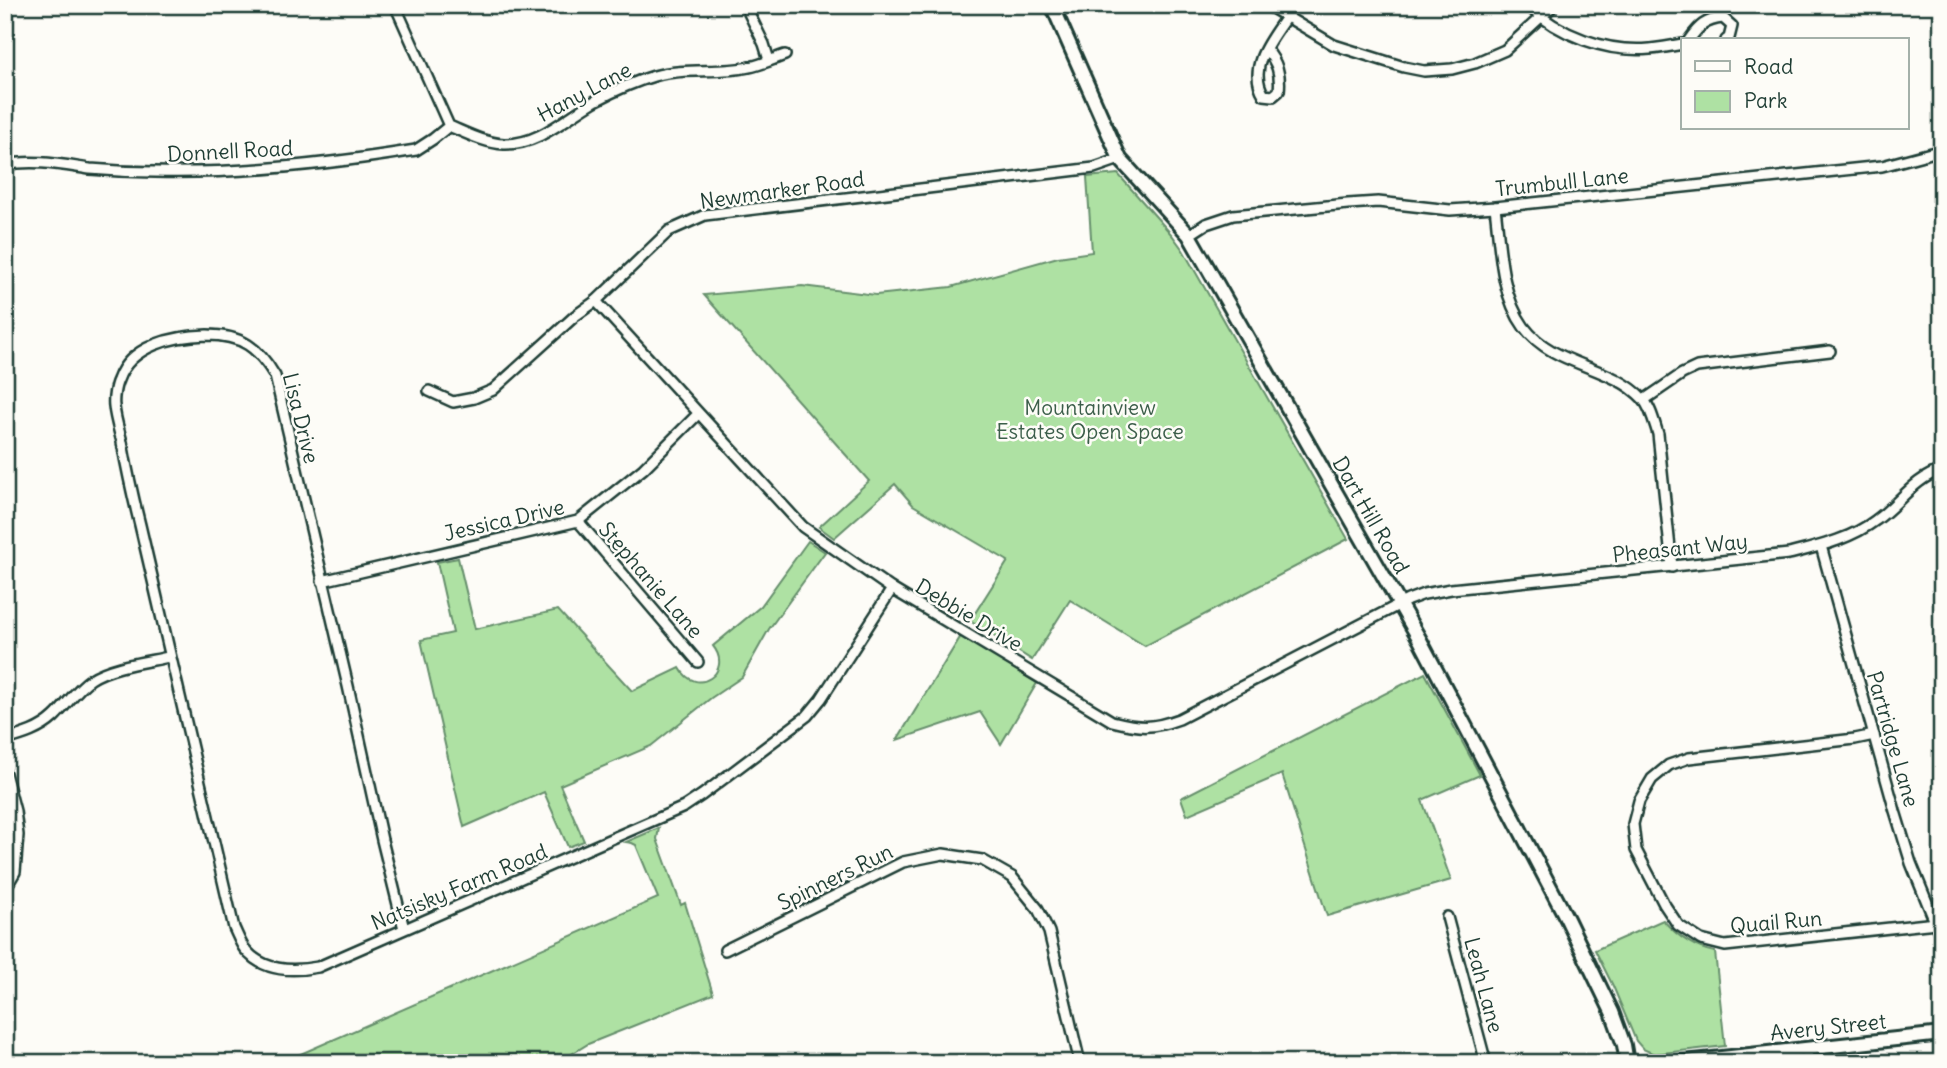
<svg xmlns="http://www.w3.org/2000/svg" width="1947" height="1068" viewBox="0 0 1947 1068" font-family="Delius,sans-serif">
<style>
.green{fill:#aee1a3;stroke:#668f6c;stroke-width:2}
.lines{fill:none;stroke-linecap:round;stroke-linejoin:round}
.street-casing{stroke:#1f3d34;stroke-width:14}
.secondary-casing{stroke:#1f3d34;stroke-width:18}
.street{stroke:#fdfcf7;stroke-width:9}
.secondary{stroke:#fdfcf7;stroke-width:12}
.labels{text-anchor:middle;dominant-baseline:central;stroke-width:5;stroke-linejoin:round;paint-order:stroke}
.street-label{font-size:21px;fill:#1f3d34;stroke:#fdfcf7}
.park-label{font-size:21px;fill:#3c5e4a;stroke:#fdfcf7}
</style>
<rect width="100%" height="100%" fill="#fdfcf7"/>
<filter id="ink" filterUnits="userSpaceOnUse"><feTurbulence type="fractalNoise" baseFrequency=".0143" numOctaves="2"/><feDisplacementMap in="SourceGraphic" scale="14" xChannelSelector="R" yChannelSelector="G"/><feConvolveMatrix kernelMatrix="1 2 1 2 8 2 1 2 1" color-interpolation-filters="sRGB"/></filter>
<g filter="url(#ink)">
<g class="green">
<path d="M1118,174l54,61 11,15 165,289 -203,107 -75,-46 -38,60 -62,-39 38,-60 -95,-56 -18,-21 -61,54 -15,-11 50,-46 -165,-186 98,-9 74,9 75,-8 107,-30 34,-5 -5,-75z"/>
<path d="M808,541l17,11 -56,77 -27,48 -31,21 -60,48 -91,39 24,56 -16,6 -24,-55 -80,35 -43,-187 32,-7 -16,-71 21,-4 17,71 83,-19 74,81 48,-23c16,30 54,4 33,-22l48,-40z"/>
<path d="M961,636l76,47 -36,61 -21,-32 -83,28z"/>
<path d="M1425,673l55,102 -58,25 29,80 -124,36 -45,-142 -95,41 -6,-17z"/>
<path d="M659,828l-2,11 24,66 4,-2 28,91 -125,50 -31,19h-277l378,-165 -22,-53 -4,-2 -6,-1z"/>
<path d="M1663,920c14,16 31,28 52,32l10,94 -71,8 -11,-5 -7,-8 -23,-55 -18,-36z"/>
</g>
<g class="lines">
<defs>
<g id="street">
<path d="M84,5l28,2 7,-2"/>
<path d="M395,5l54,121c17,7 36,17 55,18 35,1 63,-27 91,-43 19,-10 38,-19 59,-25 31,-9 64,-2 95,-9 12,-2 24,-8 36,-12"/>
<path d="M745,5l19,39 5,16"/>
<path d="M1267,5l67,40 70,22 20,4 28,-2 23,-6 30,-13 49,-45"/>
<path d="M1527,5c32,30 79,48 123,44 11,-1 22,-3 33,-5"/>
<path d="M1689,40c10,-14 16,-20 34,-22l9,8 -3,12 -3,2"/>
<path d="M1266,49c11,13 15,25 13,42l-6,5 -9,-1c-20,-32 15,-64 30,-90"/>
<path d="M5,165c28,-6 57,0 85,4 22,2 43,3 65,3 87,2 175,-8 261,-22l17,-11 16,-13"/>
<path d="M1495,207c5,39 5,87 29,120 30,40 86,37 119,72 8,9 11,23 15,35l14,133"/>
<path d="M1189,235l17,-11 27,-9 115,-11 30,-2 72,8 45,-3 387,-41 60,-16"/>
<path d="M596,301l207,226 89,62 220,132c28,7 40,8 67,-2l229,-119 16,-6 27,-5 338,-35c31,-8 62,-15 87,-34 23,-16 38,-42 66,-50"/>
<path d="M429,391l24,11 21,-4 19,-8 82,-74 21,-15 73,-70 36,-16 389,-47 26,-9"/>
<path d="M1644,400l38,-26 15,-7 133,-16"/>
<path d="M578,521l120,141"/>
<path d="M1821,546l74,265 16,52 31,76"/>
<path d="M322,581l256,-60 65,-52 55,-55"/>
<path d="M1874,735l-19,4 -166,19 -20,7 -17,14 -13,22 -6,23 3,26 28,54 14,21 23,15 24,6 211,-23"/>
<path d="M5,740c18,-5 35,-10 49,-23 13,-12 22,-28 37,-38 20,-13 55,-17 78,-22"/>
<path d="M5,773l10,38 3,24 -3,37 -10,17"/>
<path d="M1447,917l39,146"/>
<path d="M404,929l-22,-89 -34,-154 -73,-310c-17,-29 -33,-41 -68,-41 -33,1 -77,10 -89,45 -3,6 -5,19 -4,26 1,12 5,24 8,36 5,28 11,55 18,83 30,134 63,268 94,403 3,6 6,14 10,20 18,24 48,24 74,19l366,-160 18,-12 105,-79 14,-17 71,-110"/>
<path d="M725,950l178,-88 40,-8 39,6 30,17 26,32 11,23 31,131"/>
<path d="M1807,1048l1,15"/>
</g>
<g id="secondary">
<path d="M1052,5l68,154 69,76 231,405 147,279 45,93 12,33 3,18"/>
<path d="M1676,1063l266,-29"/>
</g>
</defs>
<use href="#street" class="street-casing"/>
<use href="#secondary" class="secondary-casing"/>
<use href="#street" class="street"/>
<use href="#secondary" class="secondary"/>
</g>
</g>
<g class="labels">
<g class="street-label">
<text transform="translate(584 92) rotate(-28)">Hany Lane</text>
<text transform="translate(230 151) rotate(-3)">Donnell Road</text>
<text transform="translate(1562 182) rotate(-6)">Trumbull Lane</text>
<text transform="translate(782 190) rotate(-8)">Newmarker Road</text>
<text transform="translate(301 418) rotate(76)">Lisa Drive</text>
<text transform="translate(1371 515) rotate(60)">Dart Hill Road</text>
<text transform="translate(504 520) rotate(-13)">Jessica Drive</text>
<text transform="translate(1680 548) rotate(-6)">Pheasant Way</text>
<text transform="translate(651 580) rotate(49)">Stephanie Lane</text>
<text transform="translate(969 615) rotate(31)">Debbie Drive</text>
<text transform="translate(1893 739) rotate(74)">Partridge Lane</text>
<text transform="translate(835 877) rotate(-26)">Spinners Run</text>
<text transform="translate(459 887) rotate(-23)">Natsisky Farm Road</text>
<text transform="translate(1776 922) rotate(-5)">Quail Run</text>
<text transform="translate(1484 985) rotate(75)">Leah Lane</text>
<text transform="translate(1828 1027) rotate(-6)">Avery Street</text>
</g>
<g class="park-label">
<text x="1090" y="407">Mountainview<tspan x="1090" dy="24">Estates Open Space</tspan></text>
</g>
</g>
<rect width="1947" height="1068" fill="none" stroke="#fdfcf7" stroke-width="28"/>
<rect x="14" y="14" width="1919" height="1040" fill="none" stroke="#1f3d34" stroke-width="2.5" filter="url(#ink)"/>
<rect x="1681" y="38" width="228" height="91" fill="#fdfcf7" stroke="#a4b0a9" stroke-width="2"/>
<rect x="1695" y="61" width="35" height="10" fill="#fdfcf7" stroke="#a4b0a9" stroke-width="2"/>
<text x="1744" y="74" font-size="21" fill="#1f3d34">Road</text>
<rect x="1695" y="91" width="35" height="21" fill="#aee1a3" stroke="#a4b0a9" stroke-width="2"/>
<text x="1744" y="108" font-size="21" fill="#1f3d34">Park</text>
</svg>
